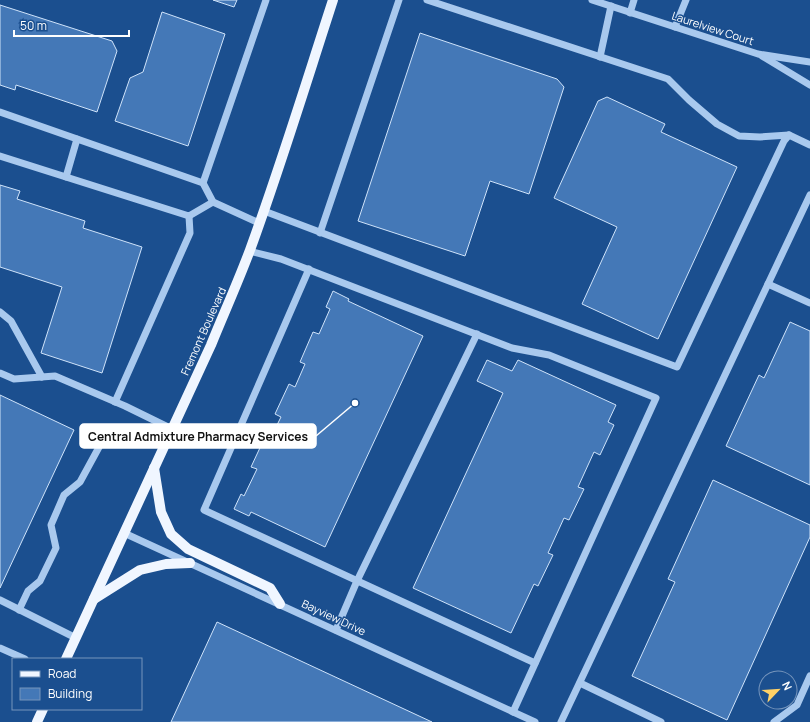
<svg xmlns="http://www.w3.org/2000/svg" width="810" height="722" viewBox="0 0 810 722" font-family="Manrope,sans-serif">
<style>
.building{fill:#4478b7;stroke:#cfe3fa}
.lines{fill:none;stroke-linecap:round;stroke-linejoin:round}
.minor{stroke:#a9c9ee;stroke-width:7}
.major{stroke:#f0f6ff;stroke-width:10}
.labels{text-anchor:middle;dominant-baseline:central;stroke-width:3;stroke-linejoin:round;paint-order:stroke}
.street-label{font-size:11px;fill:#fff;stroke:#1b4f8f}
.leader{fill:none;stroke:#fff;stroke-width:1.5}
.callout-dot{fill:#fff;stroke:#1b4f8f;stroke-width:1.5}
.callout{fill:#fff;stroke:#fff;stroke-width:1.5}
.callout-label{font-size:12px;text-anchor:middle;font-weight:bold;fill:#111}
</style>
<rect width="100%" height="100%" fill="#1b4f8f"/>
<g class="building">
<path d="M213,0h24l-3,7z"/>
<path d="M0,5l112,36 5,10 -20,61 -81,-27 -1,5 -15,-5z"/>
<path d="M162,12l63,22 -37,112 -73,-25 15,-43 13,-6z"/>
<path d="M420,33l137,46 7,8 -35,107 -39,-13 -25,75 -107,-35z"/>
<path d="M607,97l58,27 -4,8 76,35 -79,172 -76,-35 35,-77 -63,-29 44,-97z"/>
<path d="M0,185l20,6 -3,8 68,22 -2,7 59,19 -40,126 -61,-20 21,-66 -62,-20z"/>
<path d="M333,291l16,8 -1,2 75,35 -98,211 -74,-35 -2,4 -15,-7 7,-15 3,2 13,-27 -6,-2 14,-30 5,2 11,-22 -6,-3 14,-30 6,3 10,-23 -5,-2 13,-30 6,2 11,-25 -4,-2z"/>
<path d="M790,322l20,9v154l-84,-39 33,-71 5,3z"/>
<path d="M487,360l25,11 6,-11 98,45 -8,17 6,3 -14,30 -6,-3 -16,35 6,2 -15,31 -5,-2 -16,35 5,2 -15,31 -4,-2 -23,49 -98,-45 90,-195 -26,-12z"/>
<path d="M0,395l74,35 -74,158z"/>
<path d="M713,480l97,45v12l-83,183 -95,-44 43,-94 -7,-3z"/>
<path d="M217,622l215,100h-261z"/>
</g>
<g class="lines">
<g class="minor">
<path d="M427,0l241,79 21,21 28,24 22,12 21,1 29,-2 21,10"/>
<path d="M592,0l166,54 52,8"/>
<path d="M630,13l4,-13"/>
<path d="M675,27l11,-27"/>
<path d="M762,56l48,29"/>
<path d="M600,57l11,-51"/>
<path d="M0,112l203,71 10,19 46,21"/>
<path d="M0,156l189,60 24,-14"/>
<path d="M66,177l11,-38"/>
<path d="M203,183l63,-183"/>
<path d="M264,211l413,156 107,-226 5,-6"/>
<path d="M320,233l79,-233"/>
<path d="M249,251l32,8 231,89 37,7 107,43 -143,314"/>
<path d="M309,269l-105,241 331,153"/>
<path d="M768,284l42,19"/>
<path d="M0,312l11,9 31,56"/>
<path d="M0,373l14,6 41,-3 70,30 47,23"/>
<path d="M115,402l75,-169 -1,-17"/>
<path d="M124,533l411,189"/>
<path d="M0,600l76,38"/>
<path d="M19,610l9,-19 12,-10 16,-33 -5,-23 13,-30 16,-13 24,-44"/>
<path d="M336,630l21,-49 120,-247"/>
<path d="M0,648l25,11"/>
<path d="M580,683l81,39"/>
<path d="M561,722l249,-527"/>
<path d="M774,722l23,-17 13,-29"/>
</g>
<g class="major">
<path d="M154,468l7,44 10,22 17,15 82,39 10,16"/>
<path d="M94,599l46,-29 26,-6 24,-1"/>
<path d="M66,659l145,-314c13,-32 27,-63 39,-95 30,-82 56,-167 83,-250"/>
<path d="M37,722l6,-13"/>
</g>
</g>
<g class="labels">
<g class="street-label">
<text transform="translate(713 28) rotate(18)">Laurelview Court</text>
<text transform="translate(203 331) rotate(-66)">Fremont Boulevard</text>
<text transform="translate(334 617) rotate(25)">Bayview Drive</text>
</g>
</g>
<path class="leader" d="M355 403L316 436"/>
<circle class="callout-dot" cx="355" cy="403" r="4"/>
<rect class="callout" x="80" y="424" width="236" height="24" rx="4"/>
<g class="callout-label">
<text x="198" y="441">Central Admixture Pharmacy Services</text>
</g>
<rect x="12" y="658" width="130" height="52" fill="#1b4f8f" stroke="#7695bc"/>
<rect x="20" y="671" width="20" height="6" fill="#f0f6ff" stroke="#7695bc"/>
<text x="48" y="678" font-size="12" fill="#ffffff">Road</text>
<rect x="20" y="688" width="20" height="12" fill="#4478b7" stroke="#7695bc"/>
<text x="48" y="698" font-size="12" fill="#ffffff">Building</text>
<g transform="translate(778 690) rotate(65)"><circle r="19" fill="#1b4f8f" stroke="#7695bc"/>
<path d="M0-3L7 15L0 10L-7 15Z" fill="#ffd166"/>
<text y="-6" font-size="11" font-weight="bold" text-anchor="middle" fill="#ffffff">N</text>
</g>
<path d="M14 30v6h115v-6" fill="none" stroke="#ffffff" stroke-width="2"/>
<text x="20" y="30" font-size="12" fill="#ffffff" stroke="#1b4f8f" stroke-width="3" paint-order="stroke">50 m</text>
</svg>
